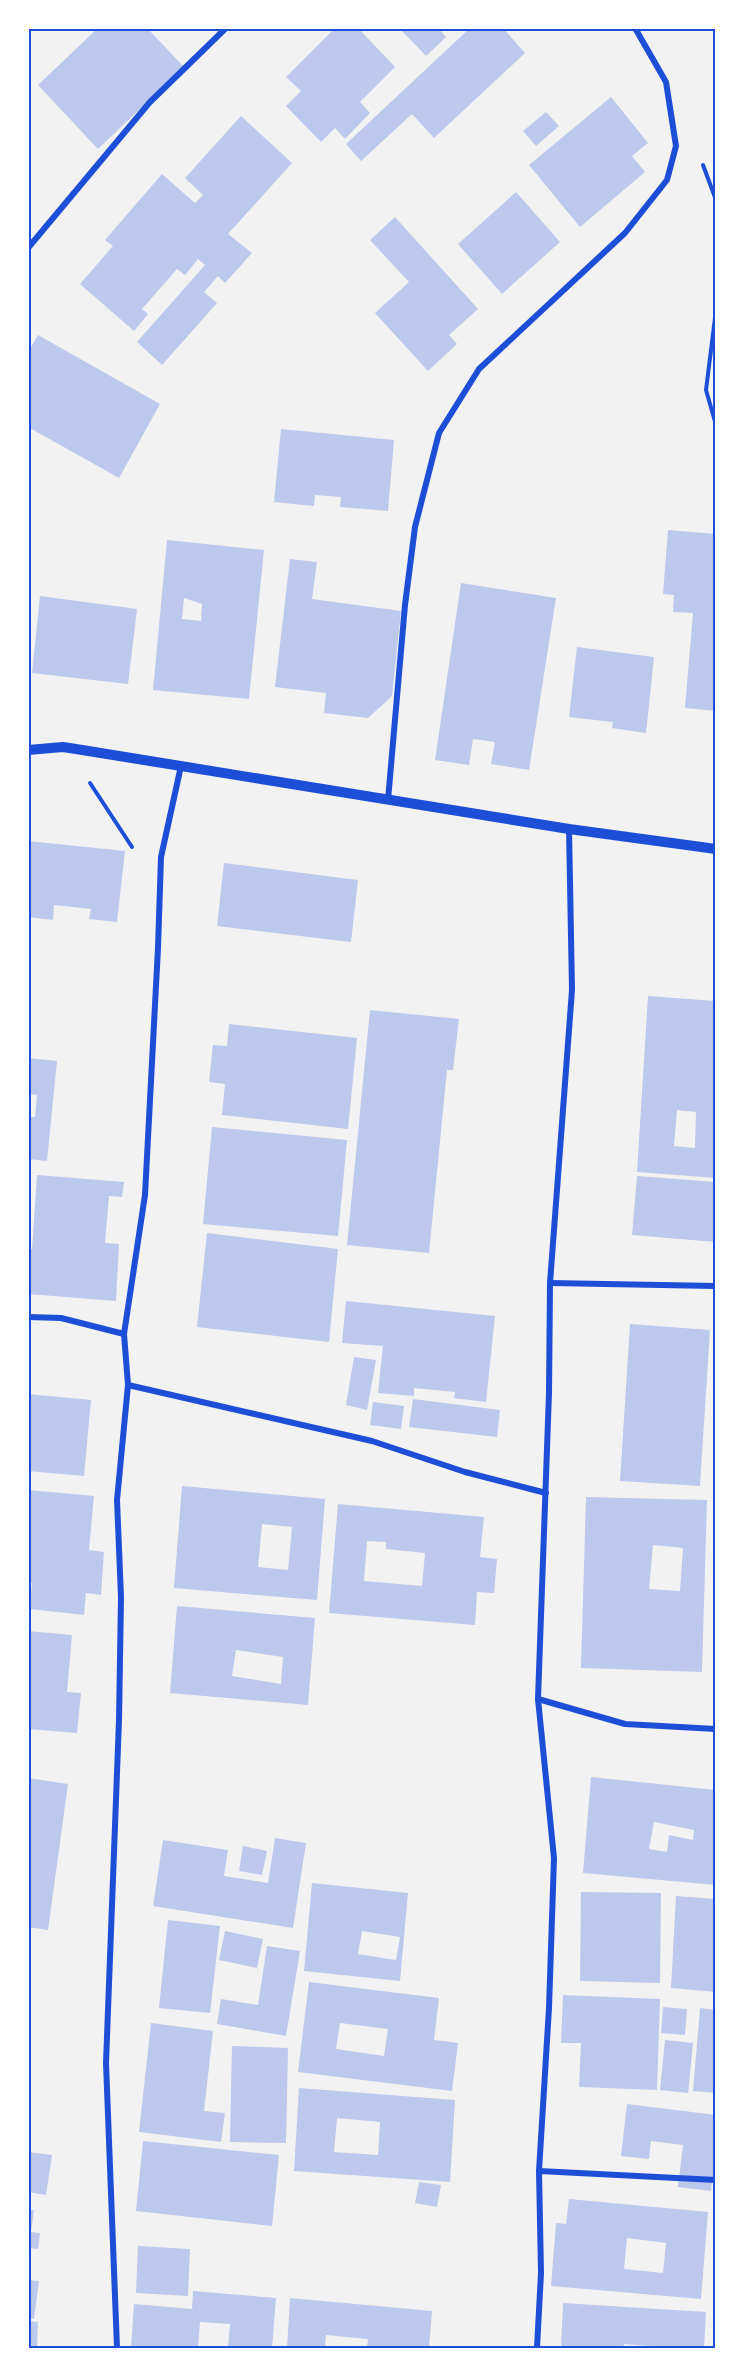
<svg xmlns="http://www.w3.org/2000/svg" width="744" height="2377" viewBox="0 0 744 2377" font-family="'PT Sans Narrow',sans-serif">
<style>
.building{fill:#bdc9ec;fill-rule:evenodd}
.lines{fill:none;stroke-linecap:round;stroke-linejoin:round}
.path{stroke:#1d4ed8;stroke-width:4}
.minor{stroke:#1d4ed8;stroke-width:6}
.tertiary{stroke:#1d4ed8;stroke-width:10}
.neatline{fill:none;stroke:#1d4ed8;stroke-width:2}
</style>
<rect width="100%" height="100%" fill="#f2f2f2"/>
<g class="building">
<path d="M98,28h49l37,39 -86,82 -60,-64z"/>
<path d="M335,28h23l37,39 -35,35 10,11 -25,26 -10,-11 -14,14 -35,-36 15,-15 -15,-14z"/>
<path d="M399,28h39l8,9 -20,19z"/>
<path d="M470,28h33l22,25 -91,85 -22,-24 -51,47 -15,-17z"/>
<path d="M611,97l37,46 -16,13 13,16 -65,55 -51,-62z"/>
<path d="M546,112l13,14 -23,20 -13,-15z"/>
<path d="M241,116l51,47 -64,71 24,19 -27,30 -7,-7 -14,16 13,11 -55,62 -25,-23 68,-77 -7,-6 -13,16 -8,-6 -35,40 6,5 -14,17 -54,-47 33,-38 -8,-6 57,-66 33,29 8,-8 -18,-17z"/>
<path d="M516,192l44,50 -58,52 -44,-50z"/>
<path d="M395,217l83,92 -29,26 8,9 -29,27 -53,-58 34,-31 -39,-42z"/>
<path d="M38,335l122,69 -41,74 -91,-51v-75z"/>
<path d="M281,429l113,11 -6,71 -48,-4 1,-10 -26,-2 -1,11 -40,-4z"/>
<path d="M668,530l48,4v177l-31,-3 8,-95 -20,-1 1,-17 -11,-1z"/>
<path d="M167,540l97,10 -15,149 -96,-9zM184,598l18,6 -1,17 -19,-2z"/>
<path d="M290,559l27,3 -5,37 89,12 -9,85 -24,22 -44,-5 2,-20 -51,-6z"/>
<path d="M461,583l95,15 -27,172 -38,-6 4,-22 -22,-3 -4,26 -34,-5z"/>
<path d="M40,596l97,13 -9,75 -96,-11z"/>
<path d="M577,647l77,10 -8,76 -34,-5 1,-6 -44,-5z"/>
<path d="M28,841l97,10 -8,71 -28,-3 2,-10 -37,-4 -1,15 -25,-3z"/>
<path d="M224,863l134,17 -7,62 -134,-16z"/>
<path d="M648,996l68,5v177l-79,-6zM677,1110l19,2 -1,36 -21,-2z"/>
<path d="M370,1010l89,9 -6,51h-6l-18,183 -82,-8z"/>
<path d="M229,1024l128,14 -9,91 -126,-14 3,-31 -16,-2 4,-37 14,1z"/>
<path d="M28,1058l29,3 -10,100 -19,-2v-42h7l2,-22 -9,-1z"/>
<path d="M212,1127l135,13 -9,96 -135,-12z"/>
<path d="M37,1175l87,7 -2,15 -13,-1 -4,47 14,1 -3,57 -88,-7v-45h4z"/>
<path d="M637,1176l79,6v60l-84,-7z"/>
<path d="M207,1233l131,16 -9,93 -132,-15z"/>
<path d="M346,1301l149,15 -9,86 -32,-4 1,-6 -41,-4v8l-36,-3 5,-47 -41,-3z"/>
<path d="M630,1324l80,6 -10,156 -80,-5z"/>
<path d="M354,1357l22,3 -9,50 -21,-5z"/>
<path d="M28,1394l63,6 -7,76 -56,-5z"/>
<path d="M413,1399l87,11 -3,27 -88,-10z"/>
<path d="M373,1402l31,4 -3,23 -31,-4z"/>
<path d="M182,1486l143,13 -8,101 -143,-12zM262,1524l30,3 -4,43 -30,-3z"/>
<path d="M28,1490l66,6 -5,54 15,2 -3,43 -15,-2 -2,22 -54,-6 2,-26h-4z"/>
<path d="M586,1497l121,3 -5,172 -121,-4zM653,1545l30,3 -3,43 -31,-2z"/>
<path d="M338,1504l146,13 -4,40 17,2 -3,34 -17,-1 -2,33 -146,-12zM367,1541l19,1v7l39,4 -3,33 -58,-5z"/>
<path d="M177,1606l138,12 -7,87 -138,-12zM236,1650l47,7 -2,27 -49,-8z"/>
<path d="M28,1631l44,4 -5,57 14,1 -4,40 -49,-4z"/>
<path d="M591,1777l125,13v95l-133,-12zM654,1822l40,8 -1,10 -24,-5 -2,17 -18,-3z"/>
<path d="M28,1778l40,6 -20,146 -20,-3z"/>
<path d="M275,1838l31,5 -13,85 -140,-22 10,-66 65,10 -4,26 44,7z"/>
<path d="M243,1846l24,5 -5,24 -23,-4z"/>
<path d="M312,1883l96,10 -8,88 -96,-10zM362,1931l38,6 -4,23 -38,-6z"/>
<path d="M581,1892l80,1 -1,90 -80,-2z"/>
<path d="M676,1896l40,3v93l-45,-4z"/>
<path d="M168,1920l52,6 -10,87 -51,-5z"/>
<path d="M225,1931l38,8 -6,29 -38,-8z"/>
<path d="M267,1946l33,5 -14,85 -69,-12 4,-25 37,6z"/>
<path d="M309,1982l130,16 -5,42 24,3 -6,48 -154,-19zM340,2023l48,6 -4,27 -48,-7z"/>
<path d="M563,1995l97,4 -3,91 -78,-3 2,-44h-20z"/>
<path d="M663,2007l24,2 -2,26 -24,-2z"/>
<path d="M700,2008l16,2v83l-23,-2z"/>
<path d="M151,2023l62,8 -9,80 21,2 -4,29 -82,-10z"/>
<path d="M665,2040l28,3 -5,50 -28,-3z"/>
<path d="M232,2046l56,2 -2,95 -56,-1z"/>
<path d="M299,2088l156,12 -5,82 -156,-11zM337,2118l43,4 -2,33 -44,-3z"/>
<path d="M627,2104l89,11v37l-5,39 -33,-4 5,-42 -32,-4 -2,18 -28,-3z"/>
<path d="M143,2141l136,14 -7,71 -136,-15z"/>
<path d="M28,2152l24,3 -6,40 -18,-3z"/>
<path d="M419,2182l22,3 -4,22 -22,-4z"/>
<path d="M569,2199l139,13 -7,87 -150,-13 5,-63 10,1zM627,2238l39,5 -3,30 -39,-4z"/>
<path d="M28,2210h6l-3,22 9,1 -2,16 -10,-1z"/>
<path d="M138,2246l52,3 -2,47 -52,-3z"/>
<path d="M28,2280l11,1 -5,38 -6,-1z"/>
<path d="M193,2291l83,7 -4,50h-44l2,-24 -30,-2 -2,26h-67l3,-44 58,5z"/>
<path d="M290,2298l142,13 -3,37h-62l1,-9 -42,-4 -1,13h-38z"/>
<path d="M563,2303l143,9 -2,36h-42l1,-1 -39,-3 -1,4h-62z"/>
<path d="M28,2321l10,1 -1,26h-9z"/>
</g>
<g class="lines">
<g class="path">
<path d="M703,165l13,35"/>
<path d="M716,310l-10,80 10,35"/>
<path d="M90,783l42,64"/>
</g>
<g class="minor">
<path d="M28,248l122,-146 76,-74"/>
<path d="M388,800l17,-195 10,-78 24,-94 40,-64 146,-136 42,-53 9,-34 -10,-64 -31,-54"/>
<path d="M550,1283l166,3"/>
<path d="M28,1317l33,1 63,16"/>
<path d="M128,1385l244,56 93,31 81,21"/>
<path d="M538,1699l87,25 91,5"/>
<path d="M539,2171l177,9"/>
<path d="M117,2348l-11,-285 13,-343 2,-123 -4,-97 11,-115 -4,-51 21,-139 13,-247 3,-91 20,-91"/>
<path d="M537,2348l4,-75 -2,-102 10,-163 5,-150 -16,-159 11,-306 1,-110 22,-293 -3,-161"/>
</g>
<path class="tertiary" d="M28,750l35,-3 13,2 493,80 147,20"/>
</g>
<rect width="744" height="2377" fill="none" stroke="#ffffff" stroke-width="60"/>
<rect x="30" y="30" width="684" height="2317" class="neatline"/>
</svg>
